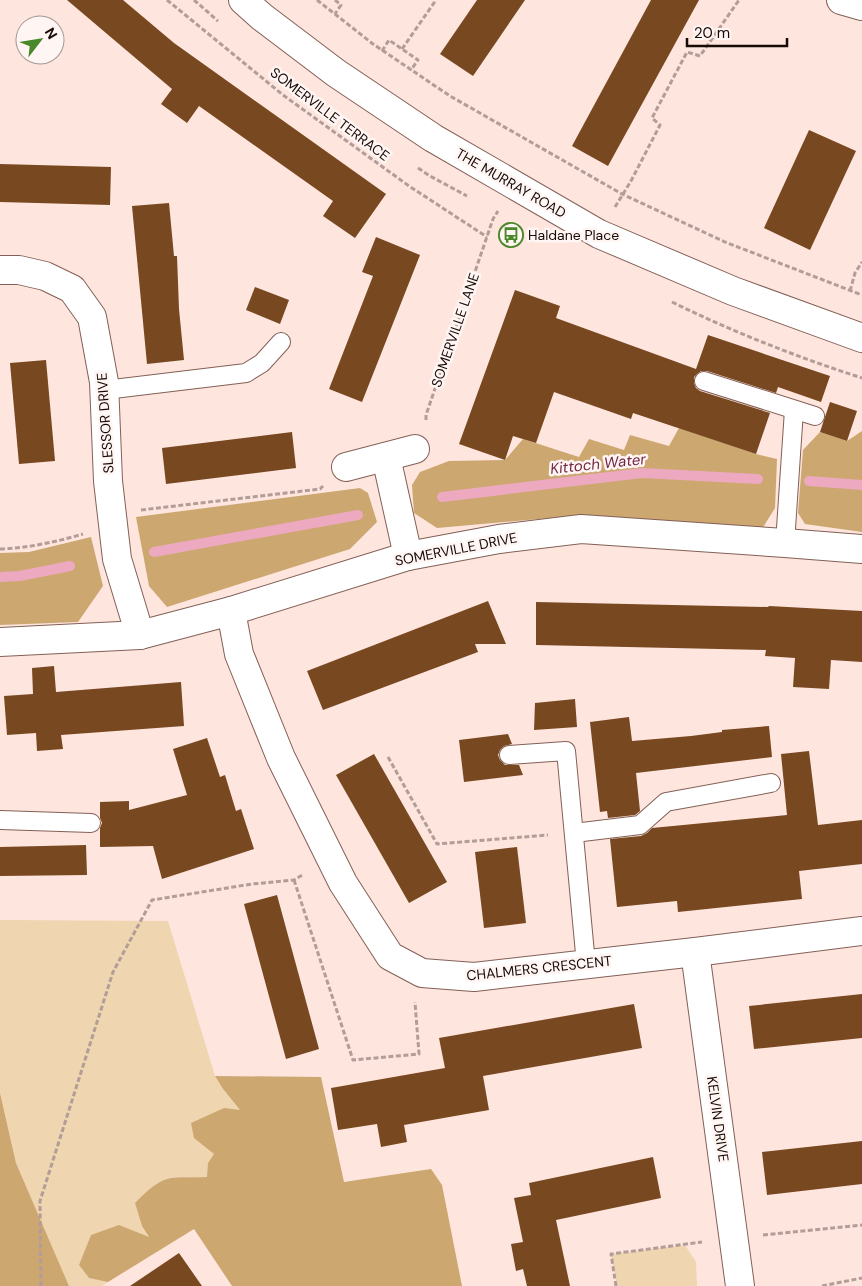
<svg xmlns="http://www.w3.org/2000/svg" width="862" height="1286" viewBox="0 0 862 1286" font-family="'DM Sans',sans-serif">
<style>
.green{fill:#efd5b0}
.forest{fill:#cca770}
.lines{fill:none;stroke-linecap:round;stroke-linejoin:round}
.stream{stroke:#eda9c0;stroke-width:10}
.building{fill:#784821}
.lane-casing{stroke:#836056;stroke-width:20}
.street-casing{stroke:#836056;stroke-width:30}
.secondary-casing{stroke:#836056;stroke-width:30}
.path{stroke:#b29d98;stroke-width:3;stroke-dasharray:5 2.5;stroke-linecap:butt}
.lane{stroke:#fff;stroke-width:18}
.street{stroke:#fff;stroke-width:28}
.secondary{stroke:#fff;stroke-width:28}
.labels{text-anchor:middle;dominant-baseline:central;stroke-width:5;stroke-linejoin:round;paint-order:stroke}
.street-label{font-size:14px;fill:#170a07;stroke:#fff6f4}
.poi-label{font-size:14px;fill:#170a07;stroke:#fff6f4;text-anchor:start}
.water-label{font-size:15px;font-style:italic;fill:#732546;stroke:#fff6f4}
</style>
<rect width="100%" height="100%" fill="#fee5de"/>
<g class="green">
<path d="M0,920l168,1 47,155 10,16 15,18 -26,45 -7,23c-12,-1 -29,-2 -40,1 -13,4 -23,15 -32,24l7,23 7,12 -58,-3 -12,30 10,13 19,4 -6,4h-33l-53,-123 -16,-70z"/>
<path d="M685,1245l11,17 1,24h-80l-6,-32z"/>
</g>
<g class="forest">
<path d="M679,428l77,26 21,5 -2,49 -13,21 -189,-13 -136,12 -23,-15 -2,-28 8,-13 29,-11 56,-1 18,-21 56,18 10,-18 35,11 6,-15 39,11z"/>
<path d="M862,431v101l-57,-8 -7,-11 5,-63 17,-18 27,9z"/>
<path d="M360,488l8,5 9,29 -27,27 -183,58 -18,-21 -13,-69z"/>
<path d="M91,537l12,49 -25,36 -78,3v-72l29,-1z"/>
<path d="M215,1076l106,1 23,105 87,-13 11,16 20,101h-230l-38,-57 -86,53 -19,-4 -10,-13 12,-30 28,-10 30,12 -7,-11 -7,-23c9,-9 19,-20 32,-24 11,-3 28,-1 40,-2l1,-14 6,-9 -20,-16 -3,-15 33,-15 16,2 -17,-21z"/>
<path d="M0,1093l16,70 53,123h-69z"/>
</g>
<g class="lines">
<g class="stream">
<path d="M809,481l53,4"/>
<path d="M442,497l200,-24 116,6"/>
<path d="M154,552l204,-37"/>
<path d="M0,577l20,-1 50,-10"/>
</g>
</g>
<g class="building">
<path d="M67,0h56l51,43 212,151 -31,44 -32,-22 10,-15 -134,-95 -12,17 -26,-19 11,-15z"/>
<path d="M477,0h48l-52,76 -33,-22z"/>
<path d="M651,0h48l-91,166 -36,-20z"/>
<path d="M809,130l47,21 -46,99 -46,-22z"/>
<path d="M0,164l111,3 -1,38 -110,-3z"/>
<path d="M169,203l5,53h3l2,53 5,51 -37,4 -15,-158z"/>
<path d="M376,237l44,18 -58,147 -33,-13 44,-113 -11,-4z"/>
<path d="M255,287l34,13 -9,24 -34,-14z"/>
<path d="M515,290l45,16 -4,12 140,51 12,-34 122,41 -9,26 -43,-15 -2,6 -69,-22h-6l-4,3 -3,3v6l2,5 4,3 70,22 -14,41 -123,-41 -2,6 -77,-27 -18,51 -23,-7 -8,24 -46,-16z"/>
<path d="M46,360l9,101 -36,3 -9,-101z"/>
<path d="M830,402l27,9 -10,30 -27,-9z"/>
<path d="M292,432l4,36 -130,16 -4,-36z"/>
<path d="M488,601l18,43h-31l3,8 -155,58 -16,-39z"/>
<path d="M536,602l232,5 1,-1 93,5v51l-31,-2 -2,29 -36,-2 2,-29 -30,-2 1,-6 -230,-5z"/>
<path d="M54,666l2,26 125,-10 3,44 -123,9 2,14 -26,2 -1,-18 -29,2 -3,-39 29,-2 -1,-26z"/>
<path d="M575,699l2,28 -43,3 1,-27z"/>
<path d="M629,717l3,24 59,-5 31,-4v-2l47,-4 3,31 -136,16 4,38 -5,4 -27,3 -1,-7 -7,1 -10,-90z"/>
<path d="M508,734l4,10 -8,2 -4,4 -2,5 2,5 5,5h14l4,10 -59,7 -5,-42z"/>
<path d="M207,738l13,39 5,-2 11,36 5,-2 13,40 -92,30 -9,-33 -53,1v-19l2,-5 -2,-5v-16l29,-1v9l58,-15 -14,-46z"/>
<path d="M809,751l9,74 44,-5v44l-63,7 3,28 -124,13 -1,-11 -60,6 -7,-68 31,-3 6,-3 5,-5 135,-13 -6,-61z"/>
<path d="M374,754l73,128 -38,21 -73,-128z"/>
<path d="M86,845l1,30 -87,1v-29z"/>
<path d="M517,847l9,76 -42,5 -9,-76z"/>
<path d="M277,895l42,154 -33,10 -42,-155z"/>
<path d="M862,994v44l-108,11 -5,-43z"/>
<path d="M634,1004l8,44 -159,28 6,34 -85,15 3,17 -26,5 -4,-23 -39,6 -7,-42 114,-20 -6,-30z"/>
<path d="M862,1141v43l-95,11 -5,-43z"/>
<path d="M653,1157l8,41 -105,22 14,66h-43l-4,-17 -7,2 -5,-27 12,-2 -9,-44 17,-3 -2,-12z"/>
<path d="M179,1253l23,33h-72z"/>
</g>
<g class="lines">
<defs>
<g id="lane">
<path d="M704,381l111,35"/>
<path d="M105,390l141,-17 16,-10 19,-21"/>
<path d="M785,543l9,-133"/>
<path d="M509,755l57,-4 20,213"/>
<path d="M0,820l91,3"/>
<path d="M574,833l66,-8 26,-23 105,-19"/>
</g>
<g id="street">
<path d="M841,0l21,6"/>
<path d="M0,270h19l26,6 27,13 20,28 12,65 4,99 9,78 23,76"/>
<path d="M386,457l22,99"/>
<path d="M346,467l69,-18"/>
<path d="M231,611l8,43 42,104 62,125 47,73 32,17 52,4 221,-25 167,-21"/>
<path d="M0,642l140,-7 91,-24 177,-55 91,-17 82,-10 204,14 77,6"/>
<path d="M695,952l45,334"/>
</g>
<path id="secondary" d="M243,0l19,17 74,56 97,65 166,96 134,57 129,47"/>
</defs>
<use href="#lane" class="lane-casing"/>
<use href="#street" class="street-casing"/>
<use href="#secondary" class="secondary-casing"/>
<g class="path">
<path d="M167,0l116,95 126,91 78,51"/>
<path d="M194,0l24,21"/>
<path d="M317,0l56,44 77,52 172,98 103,48 137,53"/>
<path d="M335,0l6,5 -6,9"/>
<path d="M402,49l34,-49"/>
<path d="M382,51l7,-11 29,20 -7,10"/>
<path d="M418,168l12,8 37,20"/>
<path d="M615,207l16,-26 29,-56 -8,-7 35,-66 13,4 39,-56"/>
<path d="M850,291l5,-18 7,-11"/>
<path d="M672,302c61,30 125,55 190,76"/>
<path d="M426,420v-5l67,-196 5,-8"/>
<path d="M141,510l179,-21 3,-3"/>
<path d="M0,549c28,-1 56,-7 83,-15"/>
<path d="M388,757l49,87 111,-9"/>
<path d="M294,880l59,180 66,-6 -4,-52"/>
<path d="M763,1235l99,-10"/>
<path d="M41,1286l-1,-85 73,-229 39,-72 100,-16 42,-4 10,-6"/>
<path d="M616,1286l-5,-32 91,-12"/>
<path d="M822,1286l40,-8"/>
</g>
<use href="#lane" class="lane"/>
<use href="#street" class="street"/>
<use href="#secondary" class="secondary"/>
</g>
<defs>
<symbol id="bus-ring" viewBox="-11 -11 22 22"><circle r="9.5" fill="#fff6f4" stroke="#498828" stroke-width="1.5"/><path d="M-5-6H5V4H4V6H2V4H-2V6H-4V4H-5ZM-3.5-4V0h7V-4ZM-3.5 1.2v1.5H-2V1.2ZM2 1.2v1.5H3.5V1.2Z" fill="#498828"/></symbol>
</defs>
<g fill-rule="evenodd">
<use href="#bus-ring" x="497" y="221" width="28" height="28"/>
</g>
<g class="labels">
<g class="street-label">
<text transform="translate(330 114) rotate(37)">SOMERVILLE TERRACE</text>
<text transform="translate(511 183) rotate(30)">THE MURRAY ROAD</text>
<text transform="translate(455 330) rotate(-71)">SOMERVILLE LANE</text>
<text transform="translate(105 423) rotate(-94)">SLESSOR DRIVE</text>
<text transform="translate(456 549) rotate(-11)">SOMERVILLE DRIVE</text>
<text transform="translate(539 968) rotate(-6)">CHALMERS CRESCENT</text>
<text transform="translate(718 1119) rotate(82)">KELVIN DRIVE</text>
</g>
<g class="poi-label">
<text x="528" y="235">Haldane Place</text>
</g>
<g class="water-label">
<text transform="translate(598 464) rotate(-6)">Kittoch Water</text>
</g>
</g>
<g transform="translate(40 40) rotate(59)"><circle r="24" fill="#fff6f4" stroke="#a29895"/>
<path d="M0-4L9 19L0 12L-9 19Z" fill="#498828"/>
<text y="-8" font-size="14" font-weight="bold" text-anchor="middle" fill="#170a07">N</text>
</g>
<path d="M687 38v8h100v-8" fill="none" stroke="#170a07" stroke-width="2.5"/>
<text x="694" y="38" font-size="15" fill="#170a07" stroke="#fff6f4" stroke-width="4" paint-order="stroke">20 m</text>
</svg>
